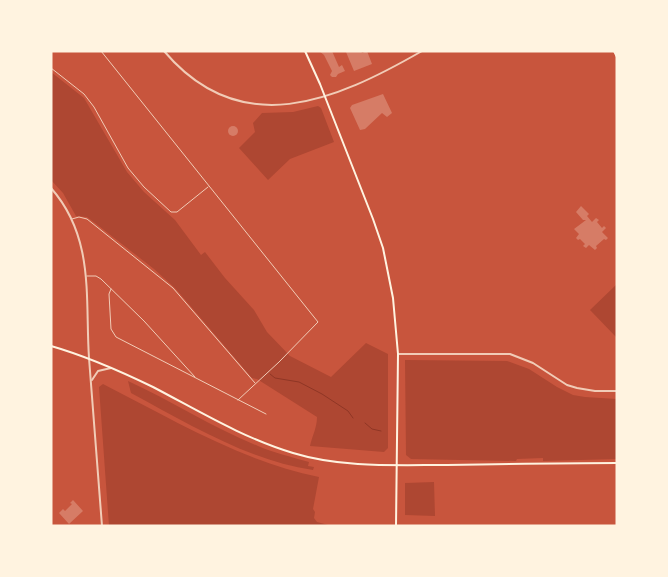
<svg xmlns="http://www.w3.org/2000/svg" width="668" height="577" viewBox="0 0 668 577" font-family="Commissioner,sans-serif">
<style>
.green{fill:#ae4732}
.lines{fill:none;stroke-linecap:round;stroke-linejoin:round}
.stream{stroke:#8f3625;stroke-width:1}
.building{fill:#d67c66}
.minor{stroke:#f1ccb7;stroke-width:1}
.tertiary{stroke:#f1ccb7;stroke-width:2}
.secondary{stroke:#fff3e0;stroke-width:2}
</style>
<rect width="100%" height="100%" fill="#c8553d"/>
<g class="green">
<path d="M51,72l33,26 43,74 17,20 31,28 26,35 4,-3 20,26 29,32 13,22 23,24 41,21 35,-34 22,11v94l-4,4 -74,-6c2,-10 7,-18 7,-29l-60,-38 -5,-1 -77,-90 -21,-19 -59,-46 -8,-6 -11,-1 -13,-23 -12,-13z"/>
<path d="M318,106l3,2 13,34 -44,17 -22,21 -29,-32 16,-16 -2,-9 9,-10 31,-1z"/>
<path d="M617,284v54l-27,-28z"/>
<path d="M405,360l102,1 22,8 28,18 16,8 12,2 32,2v60l-74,2v-3l-26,1 -1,2 -105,-2 -5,-4z"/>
<path d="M128,381c44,20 85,47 130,65 16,7 34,11 51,16l-1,4 6,1 -1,3c-66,-10 -124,-46 -182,-77z"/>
<path d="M103,384c69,35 138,77 216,93l-6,32 2,3 -1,6 3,4 15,4h-223l-10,-139z"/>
<path d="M434,482l1,34 -30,-1v-32z"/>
</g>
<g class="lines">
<g class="stream">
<path d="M270,374l5,4 24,4 23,12 26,17 5,7"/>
<path d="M365,423l7,6 9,2"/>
</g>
</g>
<g class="building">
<path d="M319,51h13l7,16 3,-2 3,6 -7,3 -2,3h-4l-2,-2 2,-4 -8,-16z"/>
<path d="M348,51h13l1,2 5,-2 5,13 -18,7 -8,-19z"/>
<path d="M383,94l9,19 -5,4 -5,-4 -17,16 -5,1 -10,-22 2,-3z"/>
<circle cx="233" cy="131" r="5"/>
<path d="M581,206l8,8 -2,2 5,6 4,-4 3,2 -2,2 5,6 2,-2 2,2 -4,4 6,6 -2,2 -2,-1 -8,7 1,2 -2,2 -6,-5 -3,3 -3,-2 2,-2 -5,-5 -2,1 -2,-2 3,-4 -5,-5 12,-9h-3l-7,-8z"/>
<path d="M73,500l10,11 -14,13 -10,-11 4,-4 2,2 7,-7 -2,-1z"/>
</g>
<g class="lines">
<g class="minor">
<path d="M101,51l217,271 -39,40 -41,38"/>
<path d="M51,68l33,26 10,13 34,61 16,19 27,25h6l31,-25"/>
<path d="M72,219l7,-2 8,2 86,69 82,95"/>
<path d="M87,276h9l5,3 43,42 51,56"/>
<path d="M111,289l-2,5 2,35 5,8 150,77"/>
</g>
<g class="tertiary">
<path d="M164,51c77,91 171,50 258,0"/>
<path d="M51,188c44,50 34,110 38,170 4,56 9,112 13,168"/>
<path d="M398,354h112l23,9 34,22 10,3 18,3h22"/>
<path d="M92,380l6,-9 13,-3"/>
</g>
<g class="secondary">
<path d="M305,51l15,33 53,135 10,29 10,50 5,56 -2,172"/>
<path d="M614,51l3,6"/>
<path d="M51,346c35,10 69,25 102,41 46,24 90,51 140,66 49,15 102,12 154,12 56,-1 113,-2 170,-2"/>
</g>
</g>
<rect width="668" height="577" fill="none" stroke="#fff3e0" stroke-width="105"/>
</svg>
